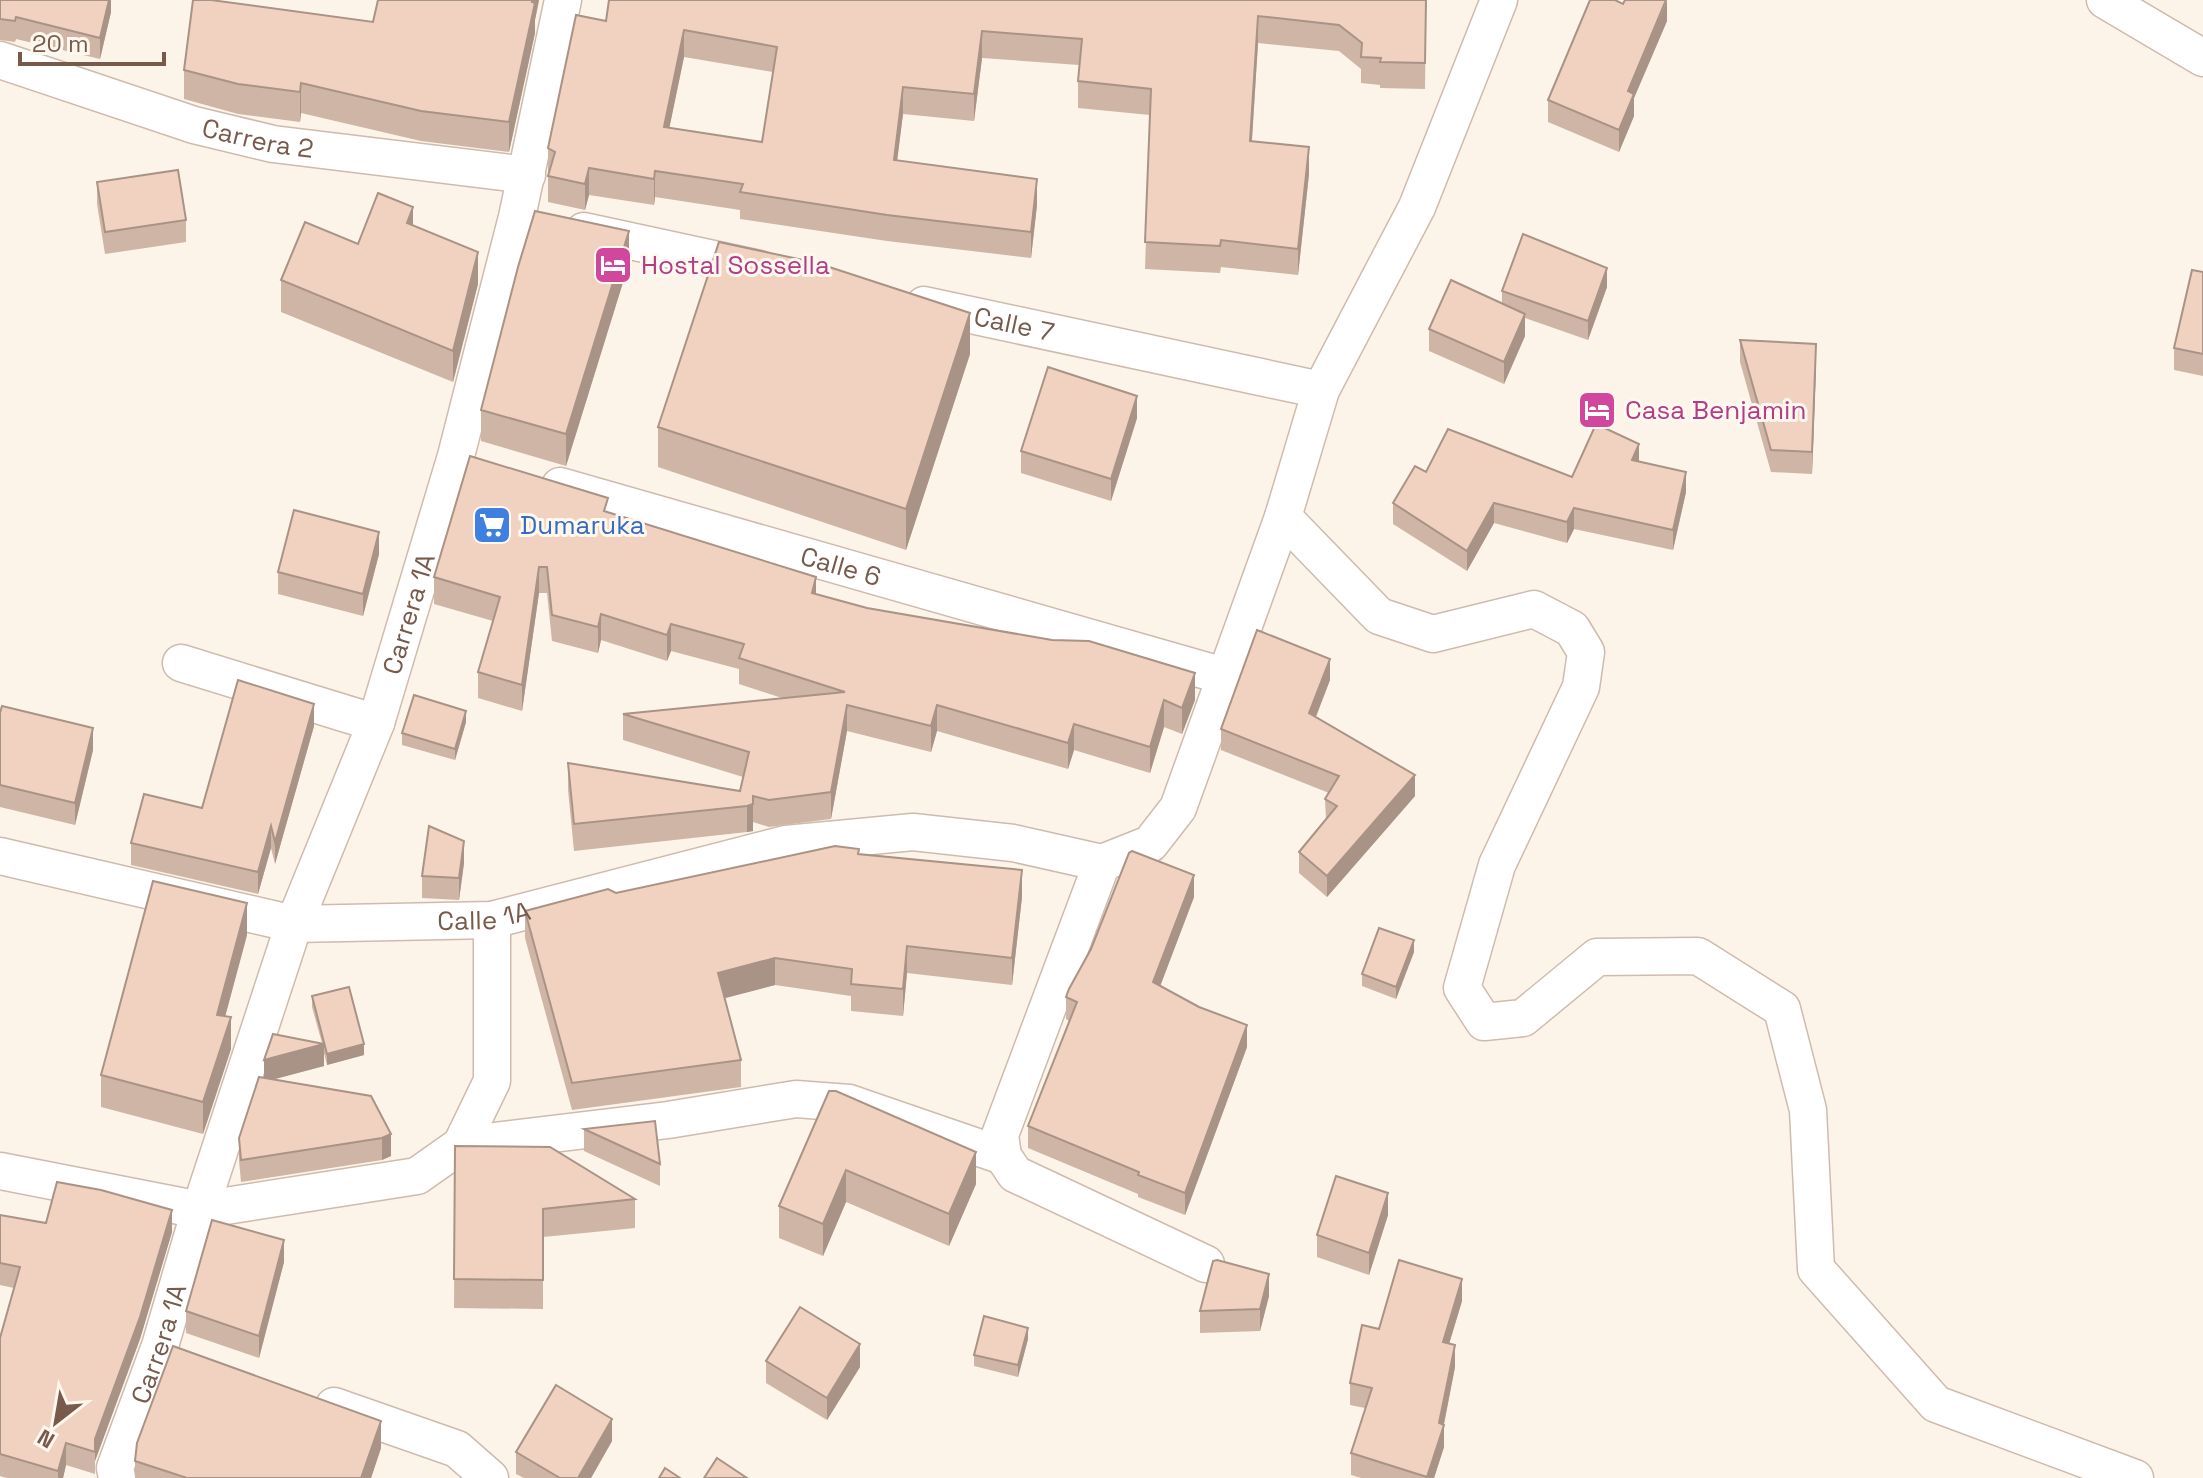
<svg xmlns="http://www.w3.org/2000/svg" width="2203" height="1478" viewBox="0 0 2203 1478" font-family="'Space Grotesk',sans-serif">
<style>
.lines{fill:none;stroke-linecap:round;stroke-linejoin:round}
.street-casing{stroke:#cebbae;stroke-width:39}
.street{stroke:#fff;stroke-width:36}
.wall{fill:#cfb5a5;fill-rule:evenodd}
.shaded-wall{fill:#a99386}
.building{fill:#f1d2c0;stroke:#a99386;stroke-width:2;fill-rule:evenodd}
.labels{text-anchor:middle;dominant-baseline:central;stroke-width:6;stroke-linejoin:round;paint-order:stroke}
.street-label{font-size:26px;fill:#775a4c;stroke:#fff8ef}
.hotel-label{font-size:26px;fill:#b23c85;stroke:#fff8ef;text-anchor:start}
.shop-label{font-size:26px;fill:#366cbe;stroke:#fff8ef;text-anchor:start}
</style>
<rect width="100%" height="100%" fill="#fcf4e8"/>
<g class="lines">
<defs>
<g id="street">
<path d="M2105,0l98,58"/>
<path id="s1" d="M0,60l194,65 79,19 254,31"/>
<path d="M584,231l176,38"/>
<path id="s2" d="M924,305l397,85"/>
<path id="s3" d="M560,486l664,190"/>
<path d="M1283,517l96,99 54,18 101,-25 38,20 14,23 -5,35 -84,178 -35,123 22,34 39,-4 74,-61 101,-1 84,53 26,101 8,159 120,135 199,74"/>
<path d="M181,663l195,60"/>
<path id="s4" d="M0,856l294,68 198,-4 294,-76 127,-12 100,11 89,20 48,-19 28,-36 105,-291 38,-127 96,-183 82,-207"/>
<path d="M1102,863l-102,272 3,21 12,18 191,90"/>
<path d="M461,1145l207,-25 128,-21 53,4 154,53"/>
<path d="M0,1171l200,39 217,-34 44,-31 31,-64v-161"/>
<path d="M334,1406l123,43 33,29"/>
<path id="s5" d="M117,1478l-2,-10 45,-122 40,-136 94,-286 82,-201 80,-267 61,-239 46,-217"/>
</g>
</defs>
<use href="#street" class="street-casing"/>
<use href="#street" class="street"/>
</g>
<g class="wall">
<path d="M0,0h111v12l-11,47 -84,-20 -1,3 -15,-2z"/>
<path d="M378,0h161l-4,20v13l-26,119 -88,-11 -120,-28 -1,9 -62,-8 -54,-15v-29l189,-48z"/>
<path d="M1426,0l-1,89 -45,-1v-3l-19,-2v-14l-22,-18 -81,-8 -6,98 57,33 -11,101 -77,-8 -1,6 -75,-4 5,-154 -72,-7v-27l1,-16 -97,-7 -8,63 -71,-7 -6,46 140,45 -6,53 -144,-17 -147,-22v-9l-85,-13 -1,8 -65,-10 -4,15 -37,-8v-54l58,-127zM684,57l89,15 -11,70 -93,-14z"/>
<path d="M1623,4l44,17 -33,77v18l-15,36 -71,-30v-22z"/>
<path d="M97,182l89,38v22l-81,12 -8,-50z"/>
<path d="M413,226l65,58 -25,98 -172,-70v-32l77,-36z"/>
<path d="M629,263l-63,203 -85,-25v-31z"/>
<path d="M2203,272v104l-29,-6v-22z"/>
<path d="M1607,287l-19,53 -63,-22v18l-21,48 -75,-33v-22l73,-26v-12z"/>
<path d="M1740,340l76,26 -4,108 -41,-2 -31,-110z"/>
<path d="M970,354l-64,196 -248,-83v-40z"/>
<path d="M1137,418l-26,83 -90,-28v-22z"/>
<path d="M1639,462l47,30 -13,58 -99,-21 -7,14 -73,-20 -27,48 -74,-47v-21l33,-31 146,5z"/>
<path d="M608,512l208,82 379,106 -13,34 -18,-7 -14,46 -76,-23 -6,19 -131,-38 -6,21 -84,-21 -16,88 -62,8 -16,-5v9l-6,1 -173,19 -6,-61v-27l172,28 3,-14 -120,-37v-26l159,-16 -43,-14v-15l-68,-18 -4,10 -66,-21 -3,13 -46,-12 -5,-48h-8l-17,118 -44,-13v-26l15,-51 -59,-17v-27z"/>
<path d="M379,554l-16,62 -85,-22v-22z"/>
<path d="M1330,680l-14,37 99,79 -88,101 -28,-24v-21l27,-32 -1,-21 4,-6 -108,-43v-21z"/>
<path d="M0,713l93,37 -18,75 -75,-18z"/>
<path d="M466,722l-11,38 -53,-15v-12z"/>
<path d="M314,726l-39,138 -4,-16 -13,46 -127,-29v-22l71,-35z"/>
<path d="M859,854l163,43 -10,88 -105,-12 -4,43 -52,-5v-15l-76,-11 -51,13 17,62v27l-169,23 -47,-172v-27l91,-18z"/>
<path d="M464,863l-5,37 -37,-2v-22z"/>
<path d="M1194,897l-34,89 87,61 -62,168 -47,-18v-3l-110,-46v-22l41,-105 -3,-2v-22z"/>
<path d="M247,935l-22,81 6,33 -28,85 -102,-27v-32z"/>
<path d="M1414,952l-18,47 -34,-13v-12z"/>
<path d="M312,996l52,59 -37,10 -3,-12v13l-50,13 97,17 20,60 -9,4 -141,22 -2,-22v-22l25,-60 58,-35 -10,-36z"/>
<path d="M829,1091l147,93 -27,62 -103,-44 -23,54 -44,-18v-32z"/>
<path d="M584,1129l76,35v22l-76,-35z"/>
<path d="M455,1146l180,53v29l-92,9v72l-89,-1z"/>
<path d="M0,1215l46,8 126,9 -32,107 -45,122v13l-29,-9 -3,13h-56l-7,-2v-138l14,-50 -14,-3z"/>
<path d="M1388,1215l-19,60 -52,-18v-22z"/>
<path d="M284,1262l-25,96 -73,-25v-22z"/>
<path d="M1269,1296l-9,35 -60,2v-22z"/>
<path d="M1462,1301l-13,43 6,23 -11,58v22l-10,31h-73l-10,-3v-22l14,-45 -15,-3v-22l29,-54z"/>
<path d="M1028,1339l-10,38 -44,-11v-11z"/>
<path d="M766,1361l94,6 -33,53 -61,-37z"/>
<path d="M612,1441l-21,37h-67l-8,-4v-22z"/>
<path d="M381,1448l-10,30h-236v-17z"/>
</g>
<g class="shaded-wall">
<path d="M109,0h2v12l-11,47v-21z"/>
<path d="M533,0h6l-4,20v13l-26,119v-30z"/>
<path d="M1667,0v21l-33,77v18l-15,36v-22l9,-39z"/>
<path d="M1258,16v27l-8,125v-27z"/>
<path d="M684,30v27l-20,97v-27z"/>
<path d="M982,31v27l-8,63v-27z"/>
<path d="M301,83v30l-1,9v-30z"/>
<path d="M903,87v27l-9,72v-26z"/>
<path d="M1309,147v27l-11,101v-26z"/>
<path d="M589,168v27l-4,15v-26z"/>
<path d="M655,171v26l-1,8v-26z"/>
<path d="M1037,179v26l-6,53v-26z"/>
<path d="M413,207v32l-6,-16z"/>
<path d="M629,231v32l-63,203v-32z"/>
<path d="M478,252v32l-25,98v-31z"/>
<path d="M1607,268v19l-19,53v-19z"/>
<path d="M970,313v41l-64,196v-41z"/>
<path d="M1525,314v22l-21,48v-22z"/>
<path d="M1816,344v22l-4,108v-22z"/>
<path d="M1137,396v22l-26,83v-22z"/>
<path d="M1639,444v20l-7,-4z"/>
<path d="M1686,472v20l-13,58v-20z"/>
<path d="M1494,503v20l-27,48v-20z"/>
<path d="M1574,508v21l-7,14v-21z"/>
<path d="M379,532v22l-16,62v-22z"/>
<path d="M539,567v26l-17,118v-26z"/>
<path d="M816,577v27l-4,-11z"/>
<path d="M601,614v26l-3,13v-26z"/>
<path d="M671,624v27l-4,10v-26z"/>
<path d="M1330,659v21l-21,54v-21z"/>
<path d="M1195,673v27l-13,34v-26z"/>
<path d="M1164,700v27l-14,46v-26z"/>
<path d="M314,704v22l-39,138v-22z"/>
<path d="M847,705v26l-16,88v-27z"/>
<path d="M937,705v26l-6,21v-26z"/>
<path d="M466,711v11l-11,38v-11z"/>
<path d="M1074,724v26l-6,19v-26z"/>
<path d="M93,728v22l-18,75v-22z"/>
<path d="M1415,775v21l-88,101v-21z"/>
<path d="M753,796v35l-6,1v-26z"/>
<path d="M271,826v22l-13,46v-22z"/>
<path d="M464,841v22l-5,37v-22z"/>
<path d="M1022,870v27l-10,88v-27z"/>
<path d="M1194,875v22l-41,108v-23z"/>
<path d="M247,903v32l-30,112v-32z"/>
<path d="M1414,940v12l-18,47v-12z"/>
<path d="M907,946v27l-4,43v-27z"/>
<path d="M775,958v27l-57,15v-27z"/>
<path d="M231,1017v32l-28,85v-32z"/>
<path d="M1247,1025v22l-62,168v-22z"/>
<path d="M324,1044v22l-60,16v-22z"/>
<path d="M364,1044v11l-37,10v-11z"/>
<path d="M391,1134v22l-9,4v-22z"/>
<path d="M976,1152v32l-27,62v-32z"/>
<path d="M846,1170v32l-23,54v-32z"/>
<path d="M1388,1193v22l-19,60v-22z"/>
<path d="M172,1210v22l-32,107 -45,122v13v-35z"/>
<path d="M284,1240v22l-25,96v-22z"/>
<path d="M1269,1274v22l-9,35v-22z"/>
<path d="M1462,1279v22l-19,63v-22z"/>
<path d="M1028,1328v11l-10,38v-12z"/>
<path d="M860,1344v23l-33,53v-22z"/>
<path d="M1455,1345v22l-12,61 1,-3v22l-10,31h-7l12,-39v-16z"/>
<path d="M612,1419v22l-21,37h-13z"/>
<path d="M381,1421v27l-10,30h-10z"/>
<path d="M66,1443v22l-3,13h-5v-7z"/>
</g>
<g class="building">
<path d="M0,0h109l-9,38 -84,-21 -1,4 -15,-2z"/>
<path d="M193,0h18l162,22 5,-22h155l-1,2 3,1 -26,119 -88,-11 -120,-28 -1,9 -62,-8 -54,-14z"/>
<path d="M609,0h817l-1,63 -45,-1 1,-4 -20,-1 1,-14 -23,-18 -81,-9 -8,125 59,6 -11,102 -77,-9 -1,6 -75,-4 6,-153 -73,-8 4,-42 -100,-8 -8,63 -71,-7 -9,73 143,19 -6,53 -144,-17 -147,-23 3,-8 -88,-13 -1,8 -65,-11 -4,16 -37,-8 7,-24 -7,-4 28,-133 30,6zM684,30l93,17 -15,95 -98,-15z"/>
<path d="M1590,0h25l8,4 2,-4h41l-38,91 6,3 -15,36 -71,-30z"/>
<path d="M178,170l8,50 -81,12 -8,-50z"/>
<path d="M378,193l35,14 -6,16 71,29 -25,99 -172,-71 24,-58 53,22z"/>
<path d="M535,211l94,20 -63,203 -85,-24 37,-143z"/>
<path d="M1523,234l84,34 -19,53 -86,-30z"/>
<path d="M719,242l98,21 153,50 -64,196 -248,-82z"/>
<path d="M2192,270l11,2v82l-29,-6z"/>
<path d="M1451,280l74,34 -21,48 -75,-33z"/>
<path d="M1740,340l76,4 -4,108 -41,-2z"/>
<path d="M1048,367l89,29 -26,83 -90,-28z"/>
<path d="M1596,424l43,20 -7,16 54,12 -13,58 -99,-22 -7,14 -73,-19 -27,48 -74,-48 22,-37 11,6 22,-43 124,48z"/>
<path d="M470,456l138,42 -4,13 212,66 -4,16 55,15 185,32 37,1 106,32 -13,35 -18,-8 -14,47 -76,-23 -6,19 -131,-38 -6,21 -84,-21 -16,87 -62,8 -16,-4v8l-6,2 -173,18 -6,-61 172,28 9,-39 -126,-38 222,-22 -106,-34 5,-14 -73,-20 -4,11 -66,-21 -3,13 -46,-12 -5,-48h-8l-17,118 -44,-13 22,-75 -66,-20z"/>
<path d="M294,510l85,22 -16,62 -85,-22z"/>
<path d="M1257,630l73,29 -21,54 106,62 -88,101 -28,-24 38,-46 -12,-7 14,-23 -118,-47z"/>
<path d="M238,680l76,24 -39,138 -4,-16 -13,46 -127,-29 13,-49 58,14z"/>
<path d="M414,695l52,16 -11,38 -53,-16z"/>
<path d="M2,706l91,22 -18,75 -75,-18v-72z"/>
<path d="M429,826l35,15 -5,37 -37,-2z"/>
<path d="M835,846l24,3 -1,5 164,16 -10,88 -105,-12 -4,43 -52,-5 1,-15 -77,-11 -57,15 23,87 -169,23 -47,-172 83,-22 8,4z"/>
<path d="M1132,851l62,24 -41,107 46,25 48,18 -62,168 -47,-18 1,-3 -111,-46 49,-124 -11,-5 3,-8 22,-40 38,-96z"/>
<path d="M153,881l94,22 -30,112 14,2 -28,85 -102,-27z"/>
<path d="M1379,928l35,12 -18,47 -34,-13z"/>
<path d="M349,987l15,57 -37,10 -15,-58z"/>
<path d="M273,1034l51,10 -60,16z"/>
<path d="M259,1077l112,19 20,38 -9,4 -141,22 -2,-22z"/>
<path d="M829,1091h7l140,61 -27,62 -103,-44 -23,54 -44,-18z"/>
<path d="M655,1121l5,43 -76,-35z"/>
<path d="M455,1146l95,1 85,52 -92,10v71l-89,-1z"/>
<path d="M1336,1176l52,17 -19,60 -52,-18z"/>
<path d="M57,1182l44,8 71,20 -32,107 -45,122v13l-29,-9 -8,28 -58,-17v-116l20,-71 -20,-4v-48l46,8z"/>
<path d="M212,1220l72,20 -25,96 -73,-25z"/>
<path d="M1217,1260l52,14 -9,35 -60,2 13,-50z"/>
<path d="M1399,1260l63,19 -19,63 12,3 -16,78 5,2 -17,52 -76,-24 21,-65 -22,-5 12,-58 17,4z"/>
<path d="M800,1307l60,37 -33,54 -61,-37z"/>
<path d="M984,1316l44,12 -10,37 -44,-10z"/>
<path d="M173,1346l208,75 -20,57h-174l-52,-17 2,-18z"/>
<path d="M556,1385l56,34 -34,59h-18l-44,-26z"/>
<path d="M717,1458l30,20h-43z"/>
<path d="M665,1468l15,10h-21z"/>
</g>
<defs>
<symbol id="hotel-square" viewBox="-11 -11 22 22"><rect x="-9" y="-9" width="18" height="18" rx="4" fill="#d1479c" stroke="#fff8ef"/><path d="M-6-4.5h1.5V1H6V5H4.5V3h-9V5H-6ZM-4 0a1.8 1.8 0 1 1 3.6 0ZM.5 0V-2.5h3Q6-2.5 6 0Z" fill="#fff"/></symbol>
<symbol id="supermarket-square" viewBox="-11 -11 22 22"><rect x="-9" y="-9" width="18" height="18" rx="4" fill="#3f7fe0" stroke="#fff8ef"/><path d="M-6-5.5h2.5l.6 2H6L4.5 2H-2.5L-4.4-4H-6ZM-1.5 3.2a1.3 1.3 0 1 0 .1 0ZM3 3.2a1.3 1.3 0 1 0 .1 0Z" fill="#fff"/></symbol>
</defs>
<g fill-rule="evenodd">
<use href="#hotel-square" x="591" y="243" width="44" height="44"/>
<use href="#hotel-square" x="1575" y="388" width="44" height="44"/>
<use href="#supermarket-square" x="470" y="503" width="44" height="44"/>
</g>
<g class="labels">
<g class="street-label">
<text stroke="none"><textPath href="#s1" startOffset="270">Carrera 2</textPath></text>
<text stroke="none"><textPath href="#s2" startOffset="92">Calle 7</textPath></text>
<text stroke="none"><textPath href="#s3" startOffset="292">Calle 6</textPath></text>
<text stroke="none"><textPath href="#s5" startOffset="914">Carrera 1A</textPath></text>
<text stroke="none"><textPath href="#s4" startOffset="492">Calle 1A</textPath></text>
<text stroke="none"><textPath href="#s5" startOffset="142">Carrera 1A</textPath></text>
</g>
<g class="hotel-label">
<text x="641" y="265">Hostal Sossella</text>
<text x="1625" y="410">Casa Benjamin</text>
</g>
<g class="shop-label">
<text x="520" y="525">Dumaruka</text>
</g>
</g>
<g transform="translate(56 1422) rotate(211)" stroke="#fff8ef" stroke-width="6" paint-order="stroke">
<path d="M0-6L14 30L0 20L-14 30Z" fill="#775a4c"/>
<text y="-12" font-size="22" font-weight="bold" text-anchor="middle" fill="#775a4c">N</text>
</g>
<path d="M20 52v12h144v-12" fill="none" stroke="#775a4c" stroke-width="4"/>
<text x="32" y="52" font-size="24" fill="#775a4c" stroke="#fff8ef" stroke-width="6" paint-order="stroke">20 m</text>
</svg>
